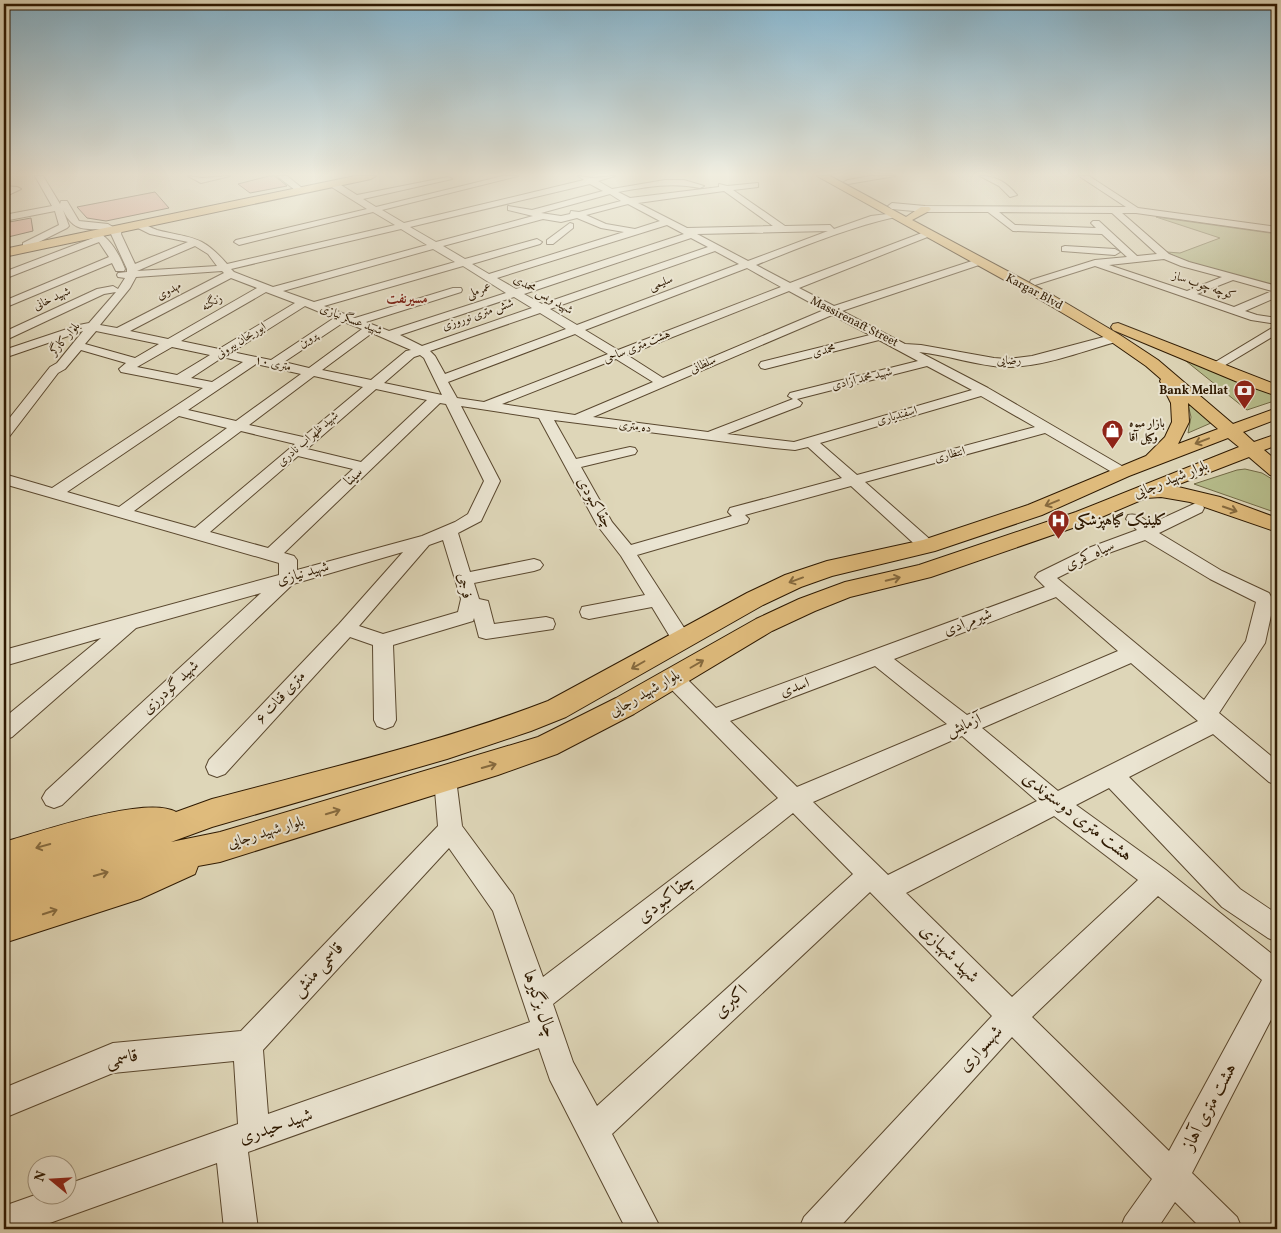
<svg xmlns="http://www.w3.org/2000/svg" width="1281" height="1233" viewBox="0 0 1281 1233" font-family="Vollkorn,Amiri,serif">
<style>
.green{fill:#b6bc8b;stroke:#726a46}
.building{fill:#dda090;stroke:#2e1901}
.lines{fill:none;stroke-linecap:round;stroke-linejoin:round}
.minor-casing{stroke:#5a482f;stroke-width:2}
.major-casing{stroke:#2e1901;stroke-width:2}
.minor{fill:#eae4d1;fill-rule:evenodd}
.major{fill:#dfbb7c;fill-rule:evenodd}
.oneway{stroke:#866a3e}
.labels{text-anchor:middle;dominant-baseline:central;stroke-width:4;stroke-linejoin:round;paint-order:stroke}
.far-street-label{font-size:12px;fill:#2e1901;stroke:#eae4d1}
.far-poi-label{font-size:12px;font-weight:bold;fill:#2e1901;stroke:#eae4d1;text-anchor:end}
.far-neighbourhood-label{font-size:14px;font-weight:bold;fill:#7a1f14;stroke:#eae4d1}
.street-label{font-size:15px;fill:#2e1901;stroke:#eae4d1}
.poi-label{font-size:15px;font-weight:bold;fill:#2e1901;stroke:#eae4d1;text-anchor:start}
.near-street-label{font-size:18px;fill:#2e1901;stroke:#eae4d1}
</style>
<rect width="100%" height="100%" fill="#ded6b8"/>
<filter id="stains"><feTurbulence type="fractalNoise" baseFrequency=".004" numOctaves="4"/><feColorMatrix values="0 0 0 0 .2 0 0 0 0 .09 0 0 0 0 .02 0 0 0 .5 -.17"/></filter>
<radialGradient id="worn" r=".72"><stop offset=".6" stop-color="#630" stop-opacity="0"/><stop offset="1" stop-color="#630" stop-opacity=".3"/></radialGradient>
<g class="green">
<path d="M1156,217l121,17v53l-90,-24 -20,-11 13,1 40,-15z"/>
<path d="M1181,357l67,29 29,9v5l-30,10z"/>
<path d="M1187,400l24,23 -23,10 3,-16z"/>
<path d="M1245,469l17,4 15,9v31l-83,-29 43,-14z"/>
</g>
<g class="building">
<path d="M269,176h6l12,10 -37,7 -12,-9z"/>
<path d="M155,192l14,16 -63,13 -19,-3 -10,-11z"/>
<path d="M31,218l2,13 -29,7v-15z"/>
</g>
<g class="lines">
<defs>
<g id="minor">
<path d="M35,176h8l17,28 1,-3h6l12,20 29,3 5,3 -5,3c-23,-2 -34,3 -45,-20l6,16 -2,2 -38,19h-6v-4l36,-18 -4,-14 -51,10v-6l48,-9z"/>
<path d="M188,176l14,2 28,-2 -29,7z"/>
<path d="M277,176h10l15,12 -7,2z"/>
<path d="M503,176h15l-136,34 22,13 180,-43 -6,-4 14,2 23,-2 -17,5 14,8 53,-9h19l20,6 -4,2c-28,-6 -54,-1 -82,4l12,6 89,-11v-3l8,2 31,-3v4l-25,3 52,36 45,-1 4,4 37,-13 24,-3v4c-48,11 -93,30 -139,48l34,18 137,-52 5,3 -2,2 -131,52 35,18 144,-47 5,3 -1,2 -140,47 63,33 16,1 73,13 13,1 25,-3 83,-22 4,1 2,3 -2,3c-36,10 -75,26 -113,26 -29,-1 -58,-12 -87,-15l69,36 139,81 3,3 -3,3h-10l-72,-42 -180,49 68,60 3,4 -3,4 -6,2 -6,-2 -70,-64 -106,29 4,4 -2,4 -110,32 55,85 -3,5 -7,2 -7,-2 -23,-38 -63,12 -7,-2 -2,-5 2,-5 63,-12 -24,-39 -24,-31 -58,-107 -78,-12 39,75 -19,40 -23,12 12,39 64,-13 6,2 3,4 -3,4 -6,2 -60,12 5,16 9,2 6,23 52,-7 7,2 2,5 -2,5 -67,10 -7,-2 -5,-19 -1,3 -80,24 3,75 -3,6 -8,3 -8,-3 -3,-6 -1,-75 -23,-8 -125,137 -8,3 -8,-3 -3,-7 3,-7 130,-136 64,-72 -110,32 -231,221 -8,3 -8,-3 -4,-7 4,-7 215,-198 -125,35 -124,109 -8,3v-22l97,-80 -97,28v-16l275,-75v-12l-275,-79v-10l48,14 151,-100 -82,-16 -2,-3 7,-6 -45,-13 -16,19 -7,4 -49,64 -5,1v-13l46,-58 7,-4 26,-32 -79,27v-8l75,-25 10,-2 27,-31 -12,2 -96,45 -4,1v-8l93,-43 16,-3 5,3 7,-11 -7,-1 -1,-2 1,-2 9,-1v-3l-16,-35 3,-7 3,-1 5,3 -1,5 14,30 53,-22 -38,-8 -14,-7 -2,-2 5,-3c6,2 12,6 18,8 35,9 44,4 70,34l168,-39 -22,-13 -134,33 -5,-3 2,-2 131,-31 -37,-23v-4h6l21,13 91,-18 4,2 -89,20 13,8zM590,184l13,7 -71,19 -24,-4v4l25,6 -97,26 -26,-15zM724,191l49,35 -86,2 -49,-25zM610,194l11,7 -42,11 -8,-1 -1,3 -9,2 -20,-3zM628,204l32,17 -25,8 -29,-5 -20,-9zM577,218l24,10 23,4 -135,42 -17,-10 68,-20 2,-2 -5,-3 -72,20 -22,-13 100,-27 18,3zM667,225l17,9 -168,55 -19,-11zM401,229l26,16 -154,42 -39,-15 -3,-3zM828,231l-80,30 -51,-27zM691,238l17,9 -166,57 -18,-10zM195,246l13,8 9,12 -80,5zM433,249l22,13 -141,40 -31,-11zM715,251l24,13 -162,61 -27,-16zM463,266l43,27 -117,38 -23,-9 95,-30 1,-2 -1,-2h-8l-98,30 -31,-12zM747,268l34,19 -163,63 -33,-20zM222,271l2,2 -107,55 -17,-3 30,-37 6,-11zM231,278l26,10 -89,51 -38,-8zM789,291l35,19 -161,68 -36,-23zM266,292l29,11 -76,46 -38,-8zM514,297l18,11 -110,38 -22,-11zM305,306l29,12 -63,42 -39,-8zM540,313l26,16 -121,45 -10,-18 -5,-5zM832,315l38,20 -109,27 -2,3 2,3 4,1 114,-29 39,21 -128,32 -2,3 5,3 -85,33 -115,-15zM344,322l18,7 -53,39 -25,-6zM96,331l63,13 -24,14 -50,-14zM372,333l39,17 -5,1 -35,29 -49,-10zM575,334l33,20 -124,48 -27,-4 -9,-16zM172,347l38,8 -33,20 -40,-8zM420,355l4,3 18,37 -58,-12 30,-26zM223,357l20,5 -31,20 -21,-4zM616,359l37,23 -78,33 -73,-11zM256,364l45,10 -65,47 -48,-11zM927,366l45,24 -178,52 -67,-8 73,-28 2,-3 -5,-4zM314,376l49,11 -60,50 -54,-12zM376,389l51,11 -66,62 -54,-13zM981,396l54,31 -178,48 -37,-32zM440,403l6,1 38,77 -16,33 -13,8 -33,14 -125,34v-10l-3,-4 -10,-3zM179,416l48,12 -108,79 -52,-15zM554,420l220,28 21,2 13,-3 34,31 -112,30 -2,4 4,4 -101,29 -19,-23 -31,-55 54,-13 2,-3 -2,-3 -5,-1 -54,12zM241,431l54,13 -100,84 -61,-17zM298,456l55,13 -85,79 -58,-16zM443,540l18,59 -3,13 -75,22 -24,-8 70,-81z"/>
<path d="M871,176h24l-47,8 -4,-2 4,-2z"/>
<path d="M980,176c17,0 27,7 37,19l-7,2 -11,-11z"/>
<path d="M1079,176h10l49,32 139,19v6l-141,-20h-14l47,41 20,8 88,24v11l-32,14 12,4 20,3v6l-26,-4 -156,-54 -60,19 -5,-3 1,-2 64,-20 32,-3 -25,-23 -89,-3 -25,-19h-63l-33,-3 -4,-3 4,-3 33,3 201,1zM999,212l113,1 45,41 -20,2 -38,-35h-6l-2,2 5,5 -81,-3zM1164,259l17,7 41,11 -35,14 -78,-26zM1233,280l39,11 -38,16 -37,-13z"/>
<path d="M4,186l13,1 4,2 -17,8z"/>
<path d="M570,223l3,1v4l-20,16h-6v-4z"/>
<path d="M94,231c16,5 25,23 31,38l-1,2h-8l-4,-8 -108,45v-7l105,-44 -10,-15 -95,37v-7l89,-34 -4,-4z"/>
<path d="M1065,246l50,3 5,3 -5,3 -53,-4v-4z"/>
<path d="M1277,325v9l-60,36 -4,1 -6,-4z"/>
<path d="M1196,503l6,1 2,4 -2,4 -43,21 63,38 47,22 5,9 -9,41 -46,70 58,48v24l-8,-3 -56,-48 -84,43 111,112 37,25v28l-9,-4 -46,-31 -113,-119 -33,17 90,65 111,88v50l-85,165 45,44 5,12h-40l-27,-27 -18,27h-37l5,-12 27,-38 -140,-142 -174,192h-39l5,-12 188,-201 -122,-124 -258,242 49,95h-35l-76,-149 -11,-32 -291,104 10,77h-34l-7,-66 -184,66h-29v-23l34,-12 30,2v-12l170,-60 -4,-63 -121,12 -109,45v-30l109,-45 128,-12 197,-205 -4,-47 3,-7 8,-3 8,3 3,7 6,47 51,69 30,82 235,-179 -112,-114 -3,-6 3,-6 7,-2 7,2 36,36 329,-121 -10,-10 3,-4 53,-26 46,-17 -11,-11 2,-4c10,-2 15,3 22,9zM1145,540l65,39 46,23 -10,39 -42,59 -147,-122 46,-23zM1056,597l62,54 -151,64 -73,-56zM1131,663l67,58 -140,70 -76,-63zM875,666l72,58 -150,63 -67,-66zM962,736l75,65 -149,74 -75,-73zM793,813l60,61 -256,232 -24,-44 -20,-58zM1054,816l84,64 -126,117 -106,-104zM449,848l44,63 37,111 -262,92 -5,-64zM1158,896l104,84 -93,171 -137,-134z"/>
</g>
<g id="major">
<path d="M355,176h21l-5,3 -367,78v-8z"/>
<path d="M817,176h13l76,41 15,-10h8l2,2 -2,2 -17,9 142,76 66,39 38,25 75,64 44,-16v11l-34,13 11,10 23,-8v11l-13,5 13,11v16l-7,-2 -21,-18 -75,29 46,11 57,21v14l-87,-30 -29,-5 -15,1 -56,24 -159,55 -81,20 -35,14 -43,20 -138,83 -77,40 -59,21 -278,87 -22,4 -3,8 -55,25 -136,44v-101c36,-10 141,-47 172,-30l36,-13c112,-30 227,-56 336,-98l199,-108 38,-18 42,-14 96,-21 105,-35 118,-49 19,-19 7,-15 -1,-19 -11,-22 1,-2 -15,-13 -36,-25 -66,-39zM1188,403l30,26 -40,15 11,-22zM1228,438l11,9 -163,65 -157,53 -74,17 -46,17 -43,20 -140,79 -78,39 -318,95 -49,10 41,-15 235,-68 84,-28 35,-14 197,-112 38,-18 31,-11 103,-25 107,-36 87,-39z"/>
<path d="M1118,323l159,62v11l-37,-13 -127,-53 -2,-3 2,-3z"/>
</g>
</defs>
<use href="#minor" class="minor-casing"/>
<use href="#major" class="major-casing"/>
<use href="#minor" class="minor"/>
<use href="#major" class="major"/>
</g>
<defs><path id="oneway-shaft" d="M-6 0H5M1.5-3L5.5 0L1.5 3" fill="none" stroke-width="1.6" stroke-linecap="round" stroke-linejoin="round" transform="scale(1.25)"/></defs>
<g class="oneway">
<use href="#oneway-shaft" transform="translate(1202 441) rotate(159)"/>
<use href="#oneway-shaft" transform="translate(1052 503) rotate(158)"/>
<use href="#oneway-shaft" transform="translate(1230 509) rotate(19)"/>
<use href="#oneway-shaft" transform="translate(893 579) rotate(-13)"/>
<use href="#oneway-shaft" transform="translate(796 580) rotate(160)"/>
<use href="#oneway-shaft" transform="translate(697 664) rotate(-30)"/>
<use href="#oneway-shaft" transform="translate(638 665) rotate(150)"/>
<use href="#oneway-shaft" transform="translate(489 766) rotate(-16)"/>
<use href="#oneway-shaft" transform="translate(333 812) rotate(-17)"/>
<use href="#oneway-shaft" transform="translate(43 846) rotate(165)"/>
<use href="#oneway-shaft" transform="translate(101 874) rotate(-16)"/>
<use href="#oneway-shaft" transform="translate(50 912) rotate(-18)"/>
</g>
<linearGradient id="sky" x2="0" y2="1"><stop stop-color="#86b6d0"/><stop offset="0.5" stop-color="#f0eddf"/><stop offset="1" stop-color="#f0eddf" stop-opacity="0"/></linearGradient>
<rect width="1281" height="349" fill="url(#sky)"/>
<defs>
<symbol id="bank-pin" viewBox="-11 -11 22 30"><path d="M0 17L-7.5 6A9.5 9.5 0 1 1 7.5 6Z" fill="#8f2418" stroke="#eae4d1"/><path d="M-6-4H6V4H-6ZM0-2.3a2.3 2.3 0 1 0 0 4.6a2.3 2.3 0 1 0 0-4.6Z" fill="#fff"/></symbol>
<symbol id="shop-pin" viewBox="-11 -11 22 30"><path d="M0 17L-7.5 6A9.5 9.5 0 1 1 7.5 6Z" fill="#8f2418" stroke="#eae4d1"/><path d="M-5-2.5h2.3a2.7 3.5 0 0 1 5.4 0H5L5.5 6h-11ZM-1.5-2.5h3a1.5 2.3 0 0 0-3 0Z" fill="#fff"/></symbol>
<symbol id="hospital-pin" viewBox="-11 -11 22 30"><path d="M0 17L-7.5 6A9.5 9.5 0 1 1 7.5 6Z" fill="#8f2418" stroke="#eae4d1"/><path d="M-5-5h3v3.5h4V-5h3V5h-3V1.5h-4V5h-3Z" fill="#fff"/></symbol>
</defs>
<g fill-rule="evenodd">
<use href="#bank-pin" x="1232" y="378" width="25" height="34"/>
<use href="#shop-pin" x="1100" y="418" width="25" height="34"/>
<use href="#hospital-pin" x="1046" y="508" width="25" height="34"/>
</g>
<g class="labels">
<g class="far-street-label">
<text transform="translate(661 283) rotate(-20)">سلیمی</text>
<text transform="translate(1204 286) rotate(19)">کوچه چوب ساز</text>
<text transform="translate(169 291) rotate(-28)">مهدوی</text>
<text transform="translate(479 291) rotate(-18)">عمرملی</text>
<text transform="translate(1034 292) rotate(28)">Kargar Blvd</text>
<text transform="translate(543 295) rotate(30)">شهید ویس محمدی</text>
<text transform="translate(52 299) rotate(-25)">شهید خانی</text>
<text transform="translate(212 303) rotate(-30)">زنگنه</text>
<text transform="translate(478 315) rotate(-19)">شش متری نوروزی</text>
<text transform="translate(351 320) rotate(21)">شهید عسگر نیازی</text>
<text transform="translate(854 322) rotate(27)">Massirenaft Street</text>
<text transform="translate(65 339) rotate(-49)">بلوار کارگر</text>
<text transform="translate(308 340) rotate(-34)">پروین</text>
<text transform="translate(241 341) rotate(-32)">ابوریحان بیرونی</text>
<text transform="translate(637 347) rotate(-22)">هشت متری ساحی</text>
<text transform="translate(824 351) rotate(-14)">محمدی</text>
<text transform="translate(1009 361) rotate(-1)">رضایی</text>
<text transform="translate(273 364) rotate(12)">۱۰ متری</text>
<text transform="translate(703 365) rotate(-24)">سلطانی</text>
<text transform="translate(862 379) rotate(-14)">شهید محمد آزادی</text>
<text transform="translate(897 416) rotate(-16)">اسفندیاری</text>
<text transform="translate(635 427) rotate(7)">ده متری</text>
<text transform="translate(308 439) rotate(-41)">شهید ظهراب نادری</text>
<text transform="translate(950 455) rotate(-15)">انتظاری</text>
</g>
<g class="far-poi-label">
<text x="1228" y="391">Bank Mellat</text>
<text x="1129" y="424" text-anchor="start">بازار میوه<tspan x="1129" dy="14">وکیل آقا</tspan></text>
</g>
<g class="far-neighbourhood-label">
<text x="407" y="299">مسیرنفت</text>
</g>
<g class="street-label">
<text transform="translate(354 477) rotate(-43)">سینا</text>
<text transform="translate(1171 480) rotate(-22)">بلوار شهید رجایی</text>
<text transform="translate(594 503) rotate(60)">چقاکبودی</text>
<text transform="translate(1090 556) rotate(-24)">سیاه کمری</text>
<text transform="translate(303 574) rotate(-16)">شهید نیازی</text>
<text transform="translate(464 586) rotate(78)">فرجی</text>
<text transform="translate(968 623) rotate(-21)">شیرمرادی</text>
<text transform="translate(171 688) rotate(-43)">شهید گودرزی</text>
<text transform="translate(795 688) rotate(-20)">اسدی</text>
<text transform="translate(645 694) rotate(-30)">بلوار شهید رجایی</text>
<text transform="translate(281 698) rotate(-47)">۶ متری قنات</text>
<text transform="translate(964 726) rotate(-23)">آزمایش</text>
<text transform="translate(266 833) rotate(-17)">بلوار شهید رجایی</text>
</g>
<g class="poi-label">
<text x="1074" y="521">کلینیک گیاهپزشکی</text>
</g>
<g class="near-street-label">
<text transform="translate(1077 817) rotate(38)">هشت متری دوستوندی</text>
<text transform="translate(666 899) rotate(-38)">چقاکبودی</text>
<text transform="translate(949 954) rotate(45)">شهید شهبازی</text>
<text transform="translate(318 970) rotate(-47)">قاسمی منش</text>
<text transform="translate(731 1002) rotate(-43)">اکبری</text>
<text transform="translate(539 1004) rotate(71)">چال بزگیرها</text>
<text transform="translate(981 1049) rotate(-47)">شهسواری</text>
<text transform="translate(122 1059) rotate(-11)">قاسمی</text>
<text transform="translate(1210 1107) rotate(-62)">هشت متری آهاز</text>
<text transform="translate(276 1127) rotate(-19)">شهید حیدری</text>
</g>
</g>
<rect width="1281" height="1233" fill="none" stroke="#ded6b8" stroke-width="20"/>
<rect x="5" y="5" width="1271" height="1223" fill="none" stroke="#2e1901" stroke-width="2.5"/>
<rect x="10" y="10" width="1261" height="1213" fill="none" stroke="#2e1901"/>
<g transform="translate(52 1180) rotate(288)"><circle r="24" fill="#eae4d1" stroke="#9f937e"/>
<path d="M0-4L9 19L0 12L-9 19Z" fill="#8f2418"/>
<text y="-8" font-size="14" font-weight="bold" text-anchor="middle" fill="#2e1901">N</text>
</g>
<rect width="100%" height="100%" filter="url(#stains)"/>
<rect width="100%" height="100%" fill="url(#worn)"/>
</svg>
